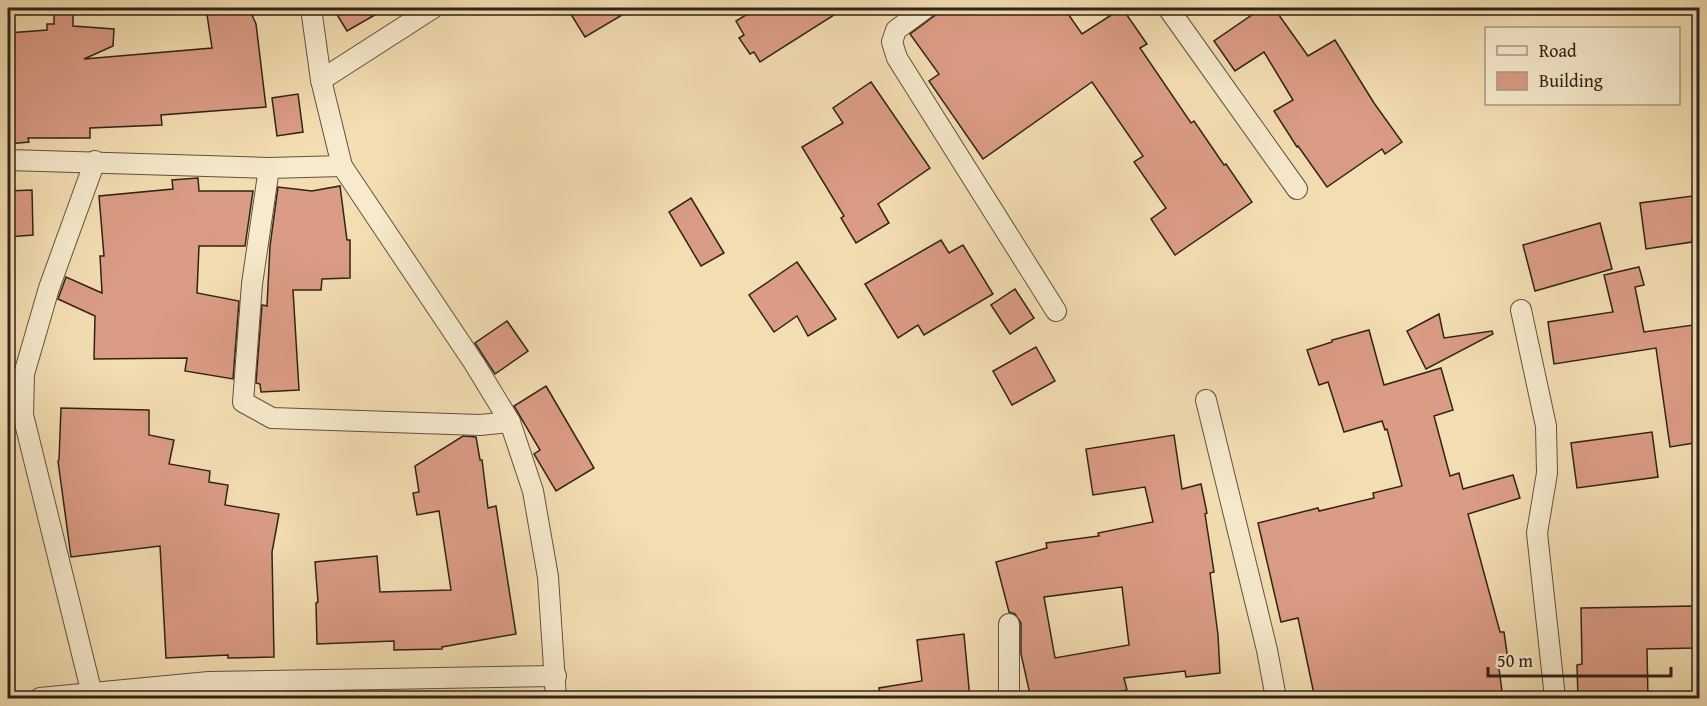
<svg xmlns="http://www.w3.org/2000/svg" width="1707" height="706" viewBox="0 0 1707 706" font-family="'Gentium Book Plus',serif">
<style>
.building{fill:#db9c85;stroke:#2f2319;stroke-width:1.5;fill-rule:evenodd}
.lines{fill:none;stroke-linecap:round;stroke-linejoin:round}
.street-casing{stroke:#60523f;stroke-width:22}
.street{stroke:#f7eacd;stroke-width:20}
</style>
<rect width="100%" height="100%" fill="#f3deb2"/>
<filter id="stains"><feTurbulence type="fractalNoise" baseFrequency=".00333" numOctaves="4"/><feColorMatrix values="0 0 0 0 .2 0 0 0 0 .09 0 0 0 0 .02 0 0 0 .5 -.17"/></filter>
<radialGradient id="worn" r=".72"><stop offset=".6" stop-color="#630" stop-opacity="0"/><stop offset="1" stop-color="#630" stop-opacity=".3"/></radialGradient>
<g class="building">
<path d="M54,8h19v18l41,3 -1,17 -29,13 128,-11 -6,-40h43l7,16 10,83 -105,8 1,10 -72,3v10h-62l1,4 -21,2v-111l39,-3v-6h7z"/>
<path d="M333,8h54l-40,23z"/>
<path d="M567,8h67l-49,29z"/>
<path d="M757,8h88l-85,54 -6,-10 -4,2 -11,-16 5,-3 -8,-14z"/>
<path d="M945,8h119l18,26 40,-26 25,36 -7,4 51,75 3,-2 30,44 2,-1 26,38 -77,53 -24,-36 15,-11 -32,-46 9,-6 -51,-74 -109,77 -54,-78 10,-7 -29,-40z"/>
<path d="M1262,8h12l34,48 27,-16 39,63 28,39 -17,12 -3,-5 -55,38 -29,-41 -1,1 -23,-36 19,-11 -29,-48 -29,19 -21,-30z"/>
<path d="M871,82l59,86 -52,36 11,19 -33,20 -15,-25 3,-2 -42,-69 41,-24 -10,-15z"/>
<path d="M298,94l5,38 -26,4 -5,-38z"/>
<path d="M198,178l1,13h54l-8,55h-46l-2,47 42,8 -6,78 -48,-8 2,-13 -93,1 1,-43 -37,-17 8,-22 36,16 -2,-37h4l-5,-60 74,-7 -1,-9z"/>
<path d="M340,186l7,54h3v38l-28,1 -1,11h-28l6,100 -38,2 -1,-8 -4,-1 6,-78 5,1 3,-60 8,-59 34,4z"/>
<path d="M32,190l1,45 -25,2v-46z"/>
<path d="M1700,195v43l-8,1v3l-46,7 -6,-46z"/>
<path d="M691,198l33,55 -23,13 -32,-54z"/>
<path d="M1600,223l12,46 -77,22 -12,-46z"/>
<path d="M941,240l8,13 14,-8 30,49 -69,41 -6,-10 -20,13 -33,-54z"/>
<path d="M797,262l39,57 -28,17 -11,-20 -23,16 -25,-37z"/>
<path d="M1639,267l5,18 -9,2 9,45 56,-8v118l-30,5 -14,-99 -102,16 -6,-42 65,-10 -9,-37z"/>
<path d="M1015,289l19,29 -24,16 -19,-29z"/>
<path d="M1439,314l5,24 48,-7 1,3 -67,35 -19,-38z"/>
<path d="M507,321l21,30 -33,23 -20,-31z"/>
<path d="M1369,330l15,55 57,-17 12,42 -19,6 16,60 9,-3 4,16 50,-14 7,23 -52,16 32,118h4l4,28 -10,1 5,38h-188l-17,-81 -17,4 -23,-99 60,-15 1,3 55,-13 -1,-5 29,-7 -15,-57 -2,1 -3,-9 -38,11 -16,-50 -9,3 -12,-35 25,-8v-2z"/>
<path d="M1036,347l19,34 -43,24 -19,-34z"/>
<path d="M546,386l48,82 -38,23 -22,-37 6,-4 -26,-44z"/>
<path d="M61,408l88,2v25l25,5 -5,24 41,7 -1,11 19,3 -3,20 54,9 -7,38 2,105 -46,1v-3l-62,3 -6,-112 -89,11 -13,-96 1,-1z"/>
<path d="M1652,432l6,45 -81,11 -6,-45z"/>
<path d="M1174,435l8,54 19,-5 6,29 -2,1 9,58 -4,1 8,62 2,38 -34,4 -1,-6 -61,7 3,12 -48,9h-48l-10,-45v-31l-6,-9 -6,-2 -13,-50 51,-14 -1,-5 53,-7 -1,-3 55,-11 -8,-35 -52,8 -7,-46zM1122,587l7,58 -74,13 -11,-61z"/>
<path d="M463,436l13,1 4,23h2l6,48 8,-2 20,128 -74,13v2l-48,1v-9l-77,3 -1,-41 2,-1 -3,-40 62,-6 3,36 71,-2 -12,-79 -22,4 -4,-22 6,-1 -4,-26z"/>
<path d="M1694,606l1,42 -48,1 1,50h-70l-1,-34 5,-1 -1,-56z"/>
<path d="M964,634l6,65h-90l-1,-11 43,-7 -5,-41z"/>
</g>
<g class="lines">
<defs>
<g id="street">
<path d="M311,8l10,72 21,86 132,197 36,59 23,69 15,86 8,121"/>
<path d="M926,8l-30,22 -4,12 5,16 159,253"/>
<path d="M1168,8l129,181"/>
<path d="M321,80l112,-72"/>
<path d="M8,160l261,8 73,-2"/>
<path d="M269,168l-17,116 -9,118 29,16 208,7 30,-3"/>
<path d="M1521,310l25,116 1,47 -10,60 18,165"/>
<path d="M1206,400l61,250 9,48"/>
<path d="M92,694l-69,-279 1,-41 25,-86 46,-127"/>
<path d="M40,698l169,-16 347,-6"/>
<path d="M1009,698v-74"/>
</g>
</defs>
<use href="#street" class="street-casing"/>
<use href="#street" class="street"/>
</g>
<rect width="1707" height="706" fill="none" stroke="#f3deb2" stroke-width="30"/>
<rect x="9" y="9" width="1689" height="688" fill="none" stroke="#2f2319" stroke-width="3"/>
<rect x="15" y="15" width="1677" height="676" fill="none" stroke="#2f2319" stroke-width="1.5"/>
<rect x="1485" y="27" width="195" height="78" fill="#f7eacd" stroke="#a79a85" stroke-width="1.5"/>
<rect x="1497" y="46" width="30" height="9" fill="#f7eacd" stroke="#a79a85" stroke-width="1.5"/>
<text x="1539" y="57" font-size="18" fill="#2f2319">Road</text>
<rect x="1497" y="72" width="30" height="18" fill="#db9c85" stroke="#a79a85" stroke-width="1.5"/>
<text x="1539" y="87" font-size="18" fill="#2f2319">Building</text>
<path d="M1488 667v9h183v-9" fill="none" stroke="#2f2319" stroke-width="3"/>
<text x="1497" y="667" font-size="18" fill="#2f2319" stroke="#f7eacd" stroke-width="4.5" paint-order="stroke">50 m</text>
<rect width="100%" height="100%" filter="url(#stains)"/>
<rect width="100%" height="100%" fill="url(#worn)"/>
</svg>
